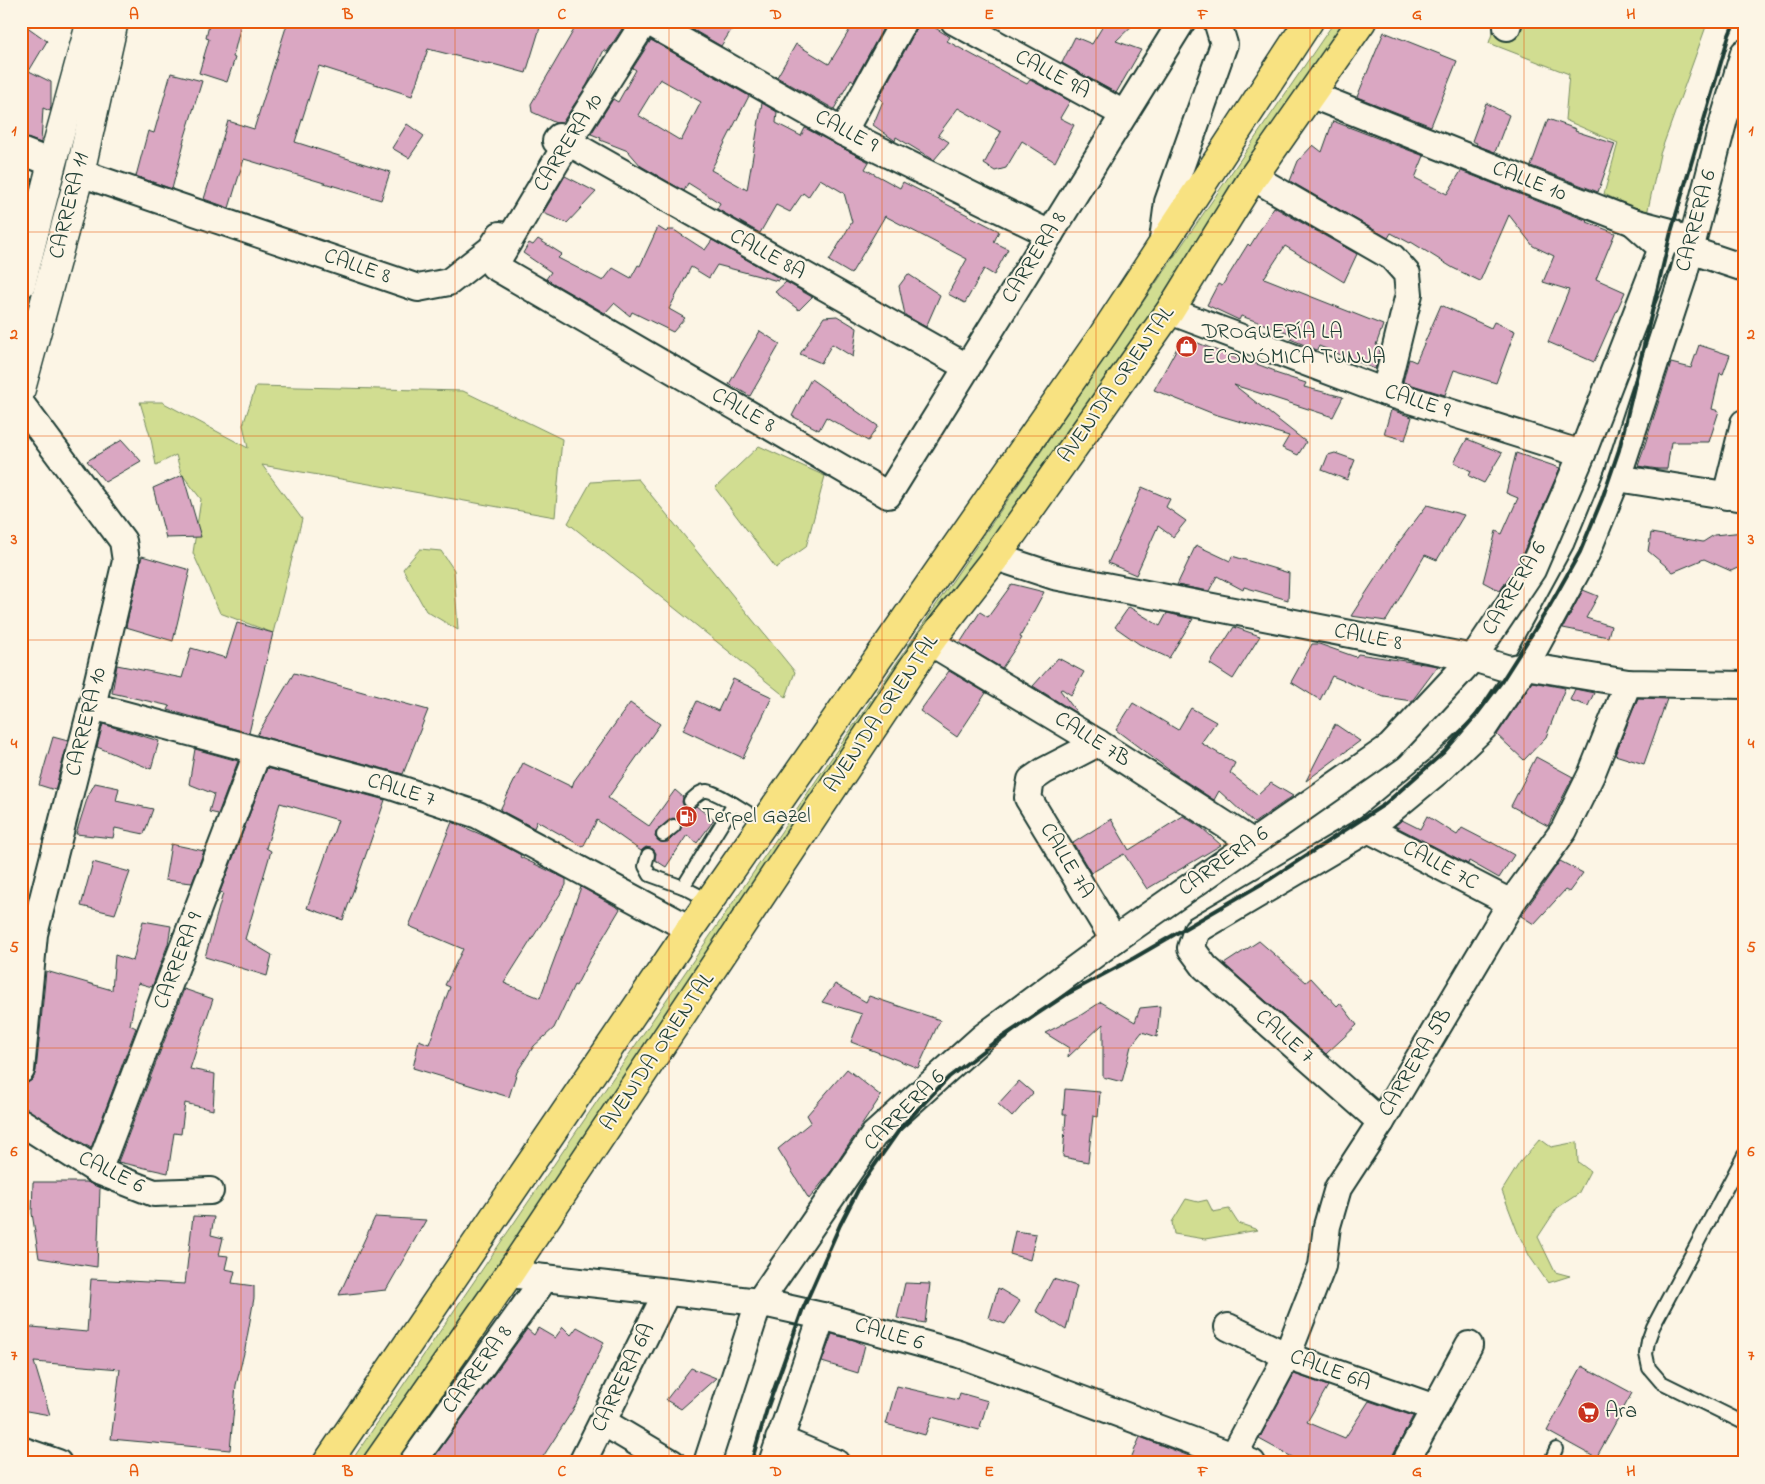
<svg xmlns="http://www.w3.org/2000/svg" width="1765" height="1484" viewBox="0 0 1765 1484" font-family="'Indie Flower',sans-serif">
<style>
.green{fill:#d1dd91;stroke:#788d62}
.building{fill:#daa7c2;stroke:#1f3d34;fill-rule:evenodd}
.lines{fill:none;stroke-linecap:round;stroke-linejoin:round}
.service-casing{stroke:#1f3d34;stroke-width:16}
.minor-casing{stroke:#1f3d34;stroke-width:30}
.secondary-casing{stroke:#1f3d34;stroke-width:31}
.primary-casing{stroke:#1f3d34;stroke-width:31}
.service{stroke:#fcf5e5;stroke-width:12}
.minor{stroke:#fcf5e5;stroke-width:26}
.secondary{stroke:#fcf5e5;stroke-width:28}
.primary{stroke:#f8e281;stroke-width:28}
.rail{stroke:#1f3d34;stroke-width:4}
.grid{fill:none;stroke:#e8590c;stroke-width:1;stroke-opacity:0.55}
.labels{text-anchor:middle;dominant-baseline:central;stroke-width:4;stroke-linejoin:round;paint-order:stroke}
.street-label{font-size:22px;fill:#1f3d34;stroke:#fcf5e5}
.poi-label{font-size:22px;fill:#1f3d34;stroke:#fcf5e5;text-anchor:start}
.neatline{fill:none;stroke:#e8590c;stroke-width:2}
.grid-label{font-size:16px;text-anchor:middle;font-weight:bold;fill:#e8590c}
</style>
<rect width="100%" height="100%" fill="#fcf5e5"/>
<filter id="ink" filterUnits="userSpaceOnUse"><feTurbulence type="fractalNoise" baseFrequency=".02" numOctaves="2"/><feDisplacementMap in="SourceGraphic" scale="10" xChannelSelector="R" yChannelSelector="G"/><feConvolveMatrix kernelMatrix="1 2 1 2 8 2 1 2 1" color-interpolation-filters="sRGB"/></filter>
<g filter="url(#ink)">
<g class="green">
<path d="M1335,21h24l-991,1442h-18z"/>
<path d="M1496,21h212l-48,133 -13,60 -43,-20 14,-51 -53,-23 4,-46 -80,-31z"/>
<path d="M256,386l207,5 99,48 -7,78 -293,-52 40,54 -29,114 -53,-20 -27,-60 8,-54 -20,-26 -5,-18 -20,10 -5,-26 -11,-37h22l86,46 -5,-23z"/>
<path d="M759,446l66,30 -19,71 -30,21 -61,-80z"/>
<path d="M638,479l157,193 -9,25 -218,-174 23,-41z"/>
<path d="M420,549l21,2 13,19 4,60 -32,-19 -23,-42z"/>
<path d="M1540,1139l11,8 26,-5 1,20 12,9 -12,23 -21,14 -19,29 17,35 15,4 -22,7 -18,-26 -12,-24 -16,-42 18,-29z"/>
<path d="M1186,1199l12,3 9,-2 6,12 16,-3 9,14 20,7 -53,9 -31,-5 -2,-12z"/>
</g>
<g class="building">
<path d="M210,21h32l-9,36 2,1 -8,24 -28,-9 10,-34 -3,-1z"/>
<path d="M288,21h254l-16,52 -37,-10 -1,1 -60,-15 -16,47 -93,-30 -24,76 95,30 -9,28 -137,-41 -15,49 -25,-9 24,-78 26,8z"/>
<path d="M579,21h48l-20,31 -3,-2 -17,35 -25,38h-6l-24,-11 -1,-8z"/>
<path d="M678,21h59l-16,25z"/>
<path d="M855,21h32l-33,60 -3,-2 -17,30 -59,-33 2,1 19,-33 33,20z"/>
<path d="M919,21h5l26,16 -3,4 57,31 23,12 3,-4 40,21 -10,17 14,7 -19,37 -33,-21 -16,27 -11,3 -11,-7 17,-32 -43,-24 -20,27 11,7 -15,18 -38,-23 -1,4 -1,-1 -21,-15 10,-24 -4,-3 38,-70z"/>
<path d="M1106,21h31l-21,20 25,9 -25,43 -54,-30 13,-26 17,7z"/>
<path d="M26,26l21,15 -18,30 22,11v24l-1,5 -7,-3 -2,35 -20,-7v-89z"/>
<path d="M1384,32l73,29 -26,65 -74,-29z"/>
<path d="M651,40l98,56 -38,74 36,20 15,-87 15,9 -1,11 25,13 4,-8 64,34 -4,7 35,19 3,-6 96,49 -5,11 14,7 -14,26 -10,-6 -19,34 -17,-9 19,-35 -82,-43 -34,58 -22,-13 23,-39 -8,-29 -24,-14 -12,18 -5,-4 -13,19 -14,-7 -16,28 -43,-24 3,-6 -32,-20 -4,8 -43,-25 -13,-15 -28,-11 1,-2 -10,-4 22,-35 5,3 18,-32 -3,-2zM660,79l41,23 -20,39 -43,-26z"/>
<path d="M171,73l31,8 -19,62h1l-12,46 -36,-13 12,-45 6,2z"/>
<path d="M1486,103l23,12 -14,37 -19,-7 1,-2 -5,-2z"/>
<path d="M1548,119l28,10 -1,2 40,13 -17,48 -67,-26z"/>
<path d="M1333,121l91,35 -9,22 32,16 14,-23 127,50 -1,1 28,11 -19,46 29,13 -31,70 -46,-20 21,-52 -26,-8 11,-26 -21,-10 -24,-31 -29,66 -27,-13 -42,-26 -1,1 -19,-10 -3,5 -98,-57 8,-20 15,-16 9,7z"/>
<path d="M407,124l17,12 -15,22 -17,-10z"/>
<path d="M565,176l31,16 -29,31 -24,-10z"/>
<path d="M1274,207l83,47 -13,28 -59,-36 -21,32 119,47 -7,20 5,2 -6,22 -56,-23 -2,4 -27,-11 2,-5 -51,-18 -2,4 -32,-15 11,-21 4,2 26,-42 2,2z"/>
<path d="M658,227l8,5 2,-2h6l31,20 7,-10 67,38 -1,3 -61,-16 -8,13 -18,-11 -22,42 16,9 -12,14 -41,-20 -2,4 -16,-13 -9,10 -59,-34 5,-7 -28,-19 6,-10 4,2 5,-6 24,15 -4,4 45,23 10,-13 18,10 7,-13 2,1z"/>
<path d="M908,274l32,21 -14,32 -21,-12 -6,-29z"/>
<path d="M786,282l26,15 -13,13 -24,-18z"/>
<path d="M1441,305l50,23 3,-6 21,9 -19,52 -42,-13 -9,25 -42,-13 6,-23 7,3z"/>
<path d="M837,316l20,12 -4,29 -21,-13 -11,19 -21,-9 24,-37z"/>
<path d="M760,331l20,13 -30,52 -21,-12z"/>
<path d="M1183,337l70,28 1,-2 21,8v2l31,10 -2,4 39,10 -10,20 -99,-32 72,57 -8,13 -16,-7 7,-12 -75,-22 -60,-24z"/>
<path d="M1699,345l31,10 -7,19 -3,-1 -8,36 7,2 -10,31h-38l-4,27h-9l-20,-3 33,-103 20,5z"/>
<path d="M811,379l67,47 -10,15 -42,-24 -7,13 -27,-14z"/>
<path d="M1391,410l21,7 -7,23 -21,-6z"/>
<path d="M1467,439l35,14 -18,30 -15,-7 2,-5 -17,-9z"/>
<path d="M122,440l19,21 -36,21 -18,-21z"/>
<path d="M1335,453l20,7 -8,20 -25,-10 6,-15z"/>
<path d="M1516,453l44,15 -40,92 -20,31 -17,-9 13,-51 6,3 16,-36 -12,-5z"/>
<path d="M183,475l18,62 -35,1 -13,-50z"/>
<path d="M1142,487l28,12 -4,8 20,14 -13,16 -15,-11 -22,49 -28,-12z"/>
<path d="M1427,505l37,10 -27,45 -12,-5 -39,66 -35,-5 48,-74z"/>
<path d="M1744,532v33l-13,6 -27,-12 -31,13 -25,-21 3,-18 52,9 11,-7z"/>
<path d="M1196,545l34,16 2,-5 57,17 -1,27 -44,-13 -1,3 -26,-14 -8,15 -32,-6z"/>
<path d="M142,556l48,14 -17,71 -47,-14z"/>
<path d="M1012,584l32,8 -24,45 2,1 -20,30 -42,-25 20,-31 8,5z"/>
<path d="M1583,590l15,6 -12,22 25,8 -3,11 -45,-9z"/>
<path d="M1129,607l31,19 7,-13 26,6 -24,39 -30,-14 -24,-17z"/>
<path d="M237,623l36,10 -24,100 -81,-23 2,-4 -58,-13 5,-28 65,13 9,-30 35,10z"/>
<path d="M1234,627l26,9 -27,43 -23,-15z"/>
<path d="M1312,644h7l37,13 2,-3 80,12 -26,35 -28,-4 -52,-21 -12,24 -29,-18z"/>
<path d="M1058,658l26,14 -13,23 -9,-6 -2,1 18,24 -45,-28z"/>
<path d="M949,671l37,22 -29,44 -37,-26z"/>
<path d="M294,673l134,37 -25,64 -146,-39z"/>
<path d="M733,679l39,18 -29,61 -60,-28 14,-29 21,10z"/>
<path d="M1532,682l33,6 -19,49 -22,23 -27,-25z"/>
<path d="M1575,689l19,4 -6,13 -18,-6z"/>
<path d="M1638,698l29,1 -23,65 -29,-9z"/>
<path d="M630,703l30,21 -52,74 41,28 26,-36 8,7 -1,5 2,5 7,2 5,-3 18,14 -17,23 -10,-8 -21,32 -11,-7 1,-7 -3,-4 -7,-2 -5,4 -44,-31 -14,27 -46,-26 -3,7 -34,-18 23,-47 49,24 2,-6zM673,818l8,3v8l-13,13h-8l-5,-5 1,-5 13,-12z"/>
<path d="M1133,703l45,27 13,-22 25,14 -15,21 34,20 -5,10 28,22 13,-12 22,13 -39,27 -35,-32 -5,9 -41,-27 -57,-43z"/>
<path d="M103,724l56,17 -8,28 -54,-22z"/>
<path d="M1335,724l25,17 -54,40z"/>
<path d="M53,737l15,4 -13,49 -16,-5z"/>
<path d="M195,749l43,12 -20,53 -9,-2 5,-18 -25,-10z"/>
<path d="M1536,757l37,20 -25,49 -37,-20z"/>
<path d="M267,768l118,32 -42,120 -36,-12 31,-88 -58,-17 -14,45 5,3 -26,88 27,16 -5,21 -62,-19 18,-64 -3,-1z"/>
<path d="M95,783l24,5 -3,13 37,8 -9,25 -29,-6 -2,10 -37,-4 12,-38z"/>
<path d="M1183,816l19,12 19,17 -74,44 -23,-35 -33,19 -18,-30 38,-24 18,31z"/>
<path d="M1427,816l30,19 5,-7 29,15v-1l23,13 -15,23 -30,-17 -1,3 -73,-38 7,-6 18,9z"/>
<path d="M452,822l35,15 34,18 -1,2 46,22v6l-62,98 36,15 41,-111 39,22 -31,52 -13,25 -2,-1 -20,43 -20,18 -17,26 -8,25 -96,-29 6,-28 10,4 21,-57 -5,-2 18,-36 -54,-23z"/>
<path d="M171,844l33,7 -12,32 -27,-3z"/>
<path d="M1560,861l23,12 -14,19 -4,-2 -31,34 -13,-8z"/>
<path d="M93,862l37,10 -15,42 -34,-8z"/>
<path d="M143,921l28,5 -3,18 -16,43 -14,-4 -8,42 6,3 -45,120 -67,-40 2,-24 7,-5 3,-8 10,-100 66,19 3,-35 18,6z"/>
<path d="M1259,941l47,41 5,-4 26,28 3,-3 17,22 -31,29 -102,-90z"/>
<path d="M835,984l31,18 3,-6 71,24 -22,48 -67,-26 11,-28 -40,-12z"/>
<path d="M184,989l29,10 -23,70 25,5 -2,36 -28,-7 -4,31 -7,-1 -6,40 -50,-11z"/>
<path d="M1101,1002l34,20 5,-14 20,-2 -3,31 -15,-5 -11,14 -9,36 -19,-5v-53l-35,33 1,-9 -24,-15 36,-18z"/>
<path d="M847,1069l34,27 -49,74 -23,29 -31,-50 33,-27 -4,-7z"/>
<path d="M1019,1081l14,12 -21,24 -14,-13z"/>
<path d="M1065,1089l35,3 -2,25 -5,-1 -5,46 -25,-5 3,-43h-3z"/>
<path d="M33,1182h54l13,6 -3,79 -58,-9 -7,-45z"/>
<path d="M193,1216l21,1 -3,18 12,3 -4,17 9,1 -3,13 10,2 -3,12 22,3v12l-9,51 -9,36 -6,65 -119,-11 9,-70 -86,-7 16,53 -29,-5v-84l66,6 4,-53 94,5z"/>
<path d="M375,1217l51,3 -40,70 -47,5z"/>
<path d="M1015,1231l21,3 -6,26 -20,-6z"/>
<path d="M1053,1279l24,7 -11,44 -30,-19z"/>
<path d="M905,1283l25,1 -5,39 -28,-5z"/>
<path d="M998,1288l22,13 -15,23 -16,-6z"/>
<path d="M563,1327l8,8 6,-8 27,15 -26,60 -39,61h-103l-4,-3 95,-131 7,6 4,-7 17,10z"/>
<path d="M832,1334l22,6 11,5 -7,28 -36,-11z"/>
<path d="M1582,1366l50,27 -36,65 -49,-27z"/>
<path d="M691,1368l25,10 -35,31 -15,-9z"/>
<path d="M1294,1374l34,12 -21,36 38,16 24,-37 44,15 -24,47h-86l-44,-24z"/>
<path d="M897,1386l61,14 2,-7 28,8 -9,29 -47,-13 -7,18 -39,-11z"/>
<path d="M1140,1437l62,24v2h-73z"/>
</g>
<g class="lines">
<defs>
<g id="service">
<path d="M690,801c4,-3 10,-11 17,-10 11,1 46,25 57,32"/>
<path d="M663,835l11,-9"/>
<path d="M648,855l-3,11 5,9 33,12 27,14"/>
<path d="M683,887l51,-83"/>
<path d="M1744,1155l-91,172 -5,14 -2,13 3,14 12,14 83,41"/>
<path d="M1550,1463l6,-14"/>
</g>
<g id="minor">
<path d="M645,21l-77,121 -74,124 394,229 294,-474"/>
<path d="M647,21l196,111 207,102"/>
<path d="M954,21l170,93"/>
<path d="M1507,27l2,-6"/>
<path d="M1312,95l190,76 131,51 38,10 19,18 54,18"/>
<path d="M843,132l61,-111"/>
<path d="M556,141l3,-4 408,230"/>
<path d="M21,151l31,12"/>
<path d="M80,173l338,115 31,-6 42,-33 9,-14"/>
<path d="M1253,177l139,80 15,17 2,20 -24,98"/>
<path d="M1162,247l6,-45 56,-158 -7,-23"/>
<path d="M1170,311l215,81 197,62"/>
<path d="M21,404l102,137 3,20 -34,145 -58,228 -13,136"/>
<path d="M1617,478l127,20"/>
<path d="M1726,496l18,-73"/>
<path d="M996,557l58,19 419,82 36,11 16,-3 103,17 116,2"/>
<path d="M930,642l168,101 154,99"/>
<path d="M92,706l299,80 87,29 212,114"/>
<path d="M1098,743l-54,28 -13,9 -3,18 86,142"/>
<path d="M1368,829l143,74"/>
<path d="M21,1122l77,49 56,22 56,-2"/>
<path d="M1381,1122l-176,-155 -14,-19 6,-18 171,-101 70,-58 47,-45 40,-60 61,-112 31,-76 66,-201 41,-158 20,-66"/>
<path d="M98,1171l160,-420"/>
<path d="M509,1274l250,28 63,14 137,38 293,109"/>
<path d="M1228,1327l59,29 148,52"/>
<path d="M603,1422l69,41"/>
<path d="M779,1439l57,24"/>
<path d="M21,1450l37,13"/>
<path d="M1234,1455l53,-99 35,-90 5,-40 11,-38 43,-66 130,-219 53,-73 27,-55 37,-92"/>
<path d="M412,1463l133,-185"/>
<path d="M582,1463l85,-171"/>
<path d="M707,1463l52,-161 115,-167 109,-98 131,-97 276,-193 83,-89 59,-88 50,-116 80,-206 -29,-26"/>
<path d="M772,1463l50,-147"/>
<path d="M1405,1463l64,-118"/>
</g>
<g id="secondary">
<path d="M21,284l31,-121 39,-142"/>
<path d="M21,389l59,-216 34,-152"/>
</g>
<g id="primary">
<path d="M327,1463l363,-534 413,-594 206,-314"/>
<path d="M377,1463l132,-189 421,-632 66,-85 174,-246 83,-134 109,-156"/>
</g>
</defs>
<use href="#service" class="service-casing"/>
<use href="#minor" class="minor-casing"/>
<use href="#secondary" class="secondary-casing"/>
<use href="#primary" class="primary-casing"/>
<use href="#service" class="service"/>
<use href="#minor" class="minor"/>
<use href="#secondary" class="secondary"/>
<use href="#primary" class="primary"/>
<path class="rail" d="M751,1463l16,-54 35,-98 38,-86 20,-39 42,-60 47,-49 43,-33 75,-50 67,-36 136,-79 115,-75 59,-52 33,-38 25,-33 47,-74 31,-55 22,-53 17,-49 52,-218 58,-197 6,-14"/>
</g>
</g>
<path class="grid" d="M241,21v1442M455,21v1442M669,21v1442M882,21v1442M1096,21v1442M1310,21v1442M1524,21v1442M21,232h1723M21,436h1723M21,640h1723M21,844h1723M21,1048h1723M21,1252h1723"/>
<defs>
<symbol id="shop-disc" viewBox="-11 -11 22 22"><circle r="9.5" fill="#c8321e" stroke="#fcf5e5"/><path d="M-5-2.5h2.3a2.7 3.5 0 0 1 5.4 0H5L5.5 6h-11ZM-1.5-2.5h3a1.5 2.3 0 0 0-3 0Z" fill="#fff"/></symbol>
<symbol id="fuel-disc" viewBox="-11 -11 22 22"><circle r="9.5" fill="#c8321e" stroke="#fcf5e5"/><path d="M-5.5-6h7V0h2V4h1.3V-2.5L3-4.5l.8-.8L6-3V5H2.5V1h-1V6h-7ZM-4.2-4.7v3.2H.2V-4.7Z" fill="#fff"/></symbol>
<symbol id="supermarket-disc" viewBox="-11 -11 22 22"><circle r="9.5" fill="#c8321e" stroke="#fcf5e5"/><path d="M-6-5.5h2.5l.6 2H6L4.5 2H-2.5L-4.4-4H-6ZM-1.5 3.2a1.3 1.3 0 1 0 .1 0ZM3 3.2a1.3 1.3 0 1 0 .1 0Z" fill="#fff"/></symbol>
</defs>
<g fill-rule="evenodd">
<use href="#shop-disc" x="1174" y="334" width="25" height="25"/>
<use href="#fuel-disc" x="674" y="804" width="25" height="25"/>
<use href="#supermarket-disc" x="1576" y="1400" width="25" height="25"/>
</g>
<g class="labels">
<g class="street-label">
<text transform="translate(1052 75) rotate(28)">CALLE 9A</text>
<text transform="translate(846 132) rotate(28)">CALLE 9</text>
<text transform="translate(569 143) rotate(-58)">CARRERA 10</text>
<text transform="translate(1529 182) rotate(21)">CALLE 10</text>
<text transform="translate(70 206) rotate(-76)">CARRERA 11</text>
<text transform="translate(1697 221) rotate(-75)">CARRERA 6</text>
<text transform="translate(767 255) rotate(29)">CALLE 8A</text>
<text transform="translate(1035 258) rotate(-58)">CARRERA 8</text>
<text transform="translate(357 267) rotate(19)">CALLE 8</text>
<text transform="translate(1117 385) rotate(-55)">AVENIDA ORIENTAL</text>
<text transform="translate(1417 402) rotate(18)">CALLE 9</text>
<text transform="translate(743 411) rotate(30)">CALLE 8</text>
<text transform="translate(1515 589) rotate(-59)">CARRERA 6</text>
<text transform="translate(1368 638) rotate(11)">CALLE 8</text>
<text transform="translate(882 714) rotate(-56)">AVENIDA ORIENTAL</text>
<text transform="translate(87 722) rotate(-76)">CARRERA 10</text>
<text transform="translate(1092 740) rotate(32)">CALLE 7B</text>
<text transform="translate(401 791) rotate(17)">CALLE 7</text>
<text transform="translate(1066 861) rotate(59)">CALLE 7A</text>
<text transform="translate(1224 862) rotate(-35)">CARRERA 6</text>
<text transform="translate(1440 866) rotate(28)">CALLE 7C</text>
<text transform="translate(179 961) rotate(-69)">CARRERA 9</text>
<text transform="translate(1284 1037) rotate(41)">CALLE 7</text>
<text transform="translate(658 1052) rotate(-56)">AVENIDA ORIENTAL</text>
<text transform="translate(1416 1063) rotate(-59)">CARRERA 5B</text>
<text transform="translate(905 1111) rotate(-45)">CARRERA 6</text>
<text transform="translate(111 1173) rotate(26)">CALLE 6</text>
<text transform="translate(889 1335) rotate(16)">CALLE 6</text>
<text transform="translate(478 1370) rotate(-54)">CARRERA 8</text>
<text transform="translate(1330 1371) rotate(20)">CALLE 6A</text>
<text transform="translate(624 1378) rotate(-64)">CARRERA 6A</text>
</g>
<g class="poi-label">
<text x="1202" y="333">DROGUERÍA LA<tspan x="1202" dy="25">ECONÓMICA TUNJA</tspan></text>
<text x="702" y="817">Terpel Gazel</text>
<text x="1605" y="1412">Ara</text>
</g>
</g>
<rect width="1765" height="1484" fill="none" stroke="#fcf5e5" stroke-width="55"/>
<rect x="28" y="28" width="1710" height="1428" class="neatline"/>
<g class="grid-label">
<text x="134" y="19">A</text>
<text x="348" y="19">B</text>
<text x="562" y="19">C</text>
<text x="776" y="19">D</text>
<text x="989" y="19">E</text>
<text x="1203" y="19">F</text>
<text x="1417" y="19">G</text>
<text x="1631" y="19">H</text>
<text x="14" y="135">1</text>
<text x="1751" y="135">1</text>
<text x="14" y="339">2</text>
<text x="1751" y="339">2</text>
<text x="14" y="544">3</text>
<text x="1751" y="544">3</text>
<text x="14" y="748">4</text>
<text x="1751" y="748">4</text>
<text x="14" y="952">5</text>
<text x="1751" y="952">5</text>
<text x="14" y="1156">6</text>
<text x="1751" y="1156">6</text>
<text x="14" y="1360">7</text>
<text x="1751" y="1360">7</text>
<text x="134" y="1476">A</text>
<text x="348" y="1476">B</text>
<text x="562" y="1476">C</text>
<text x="776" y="1476">D</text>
<text x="989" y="1476">E</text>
<text x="1203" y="1476">F</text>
<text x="1417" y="1476">G</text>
<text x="1631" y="1476">H</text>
</g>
</svg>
